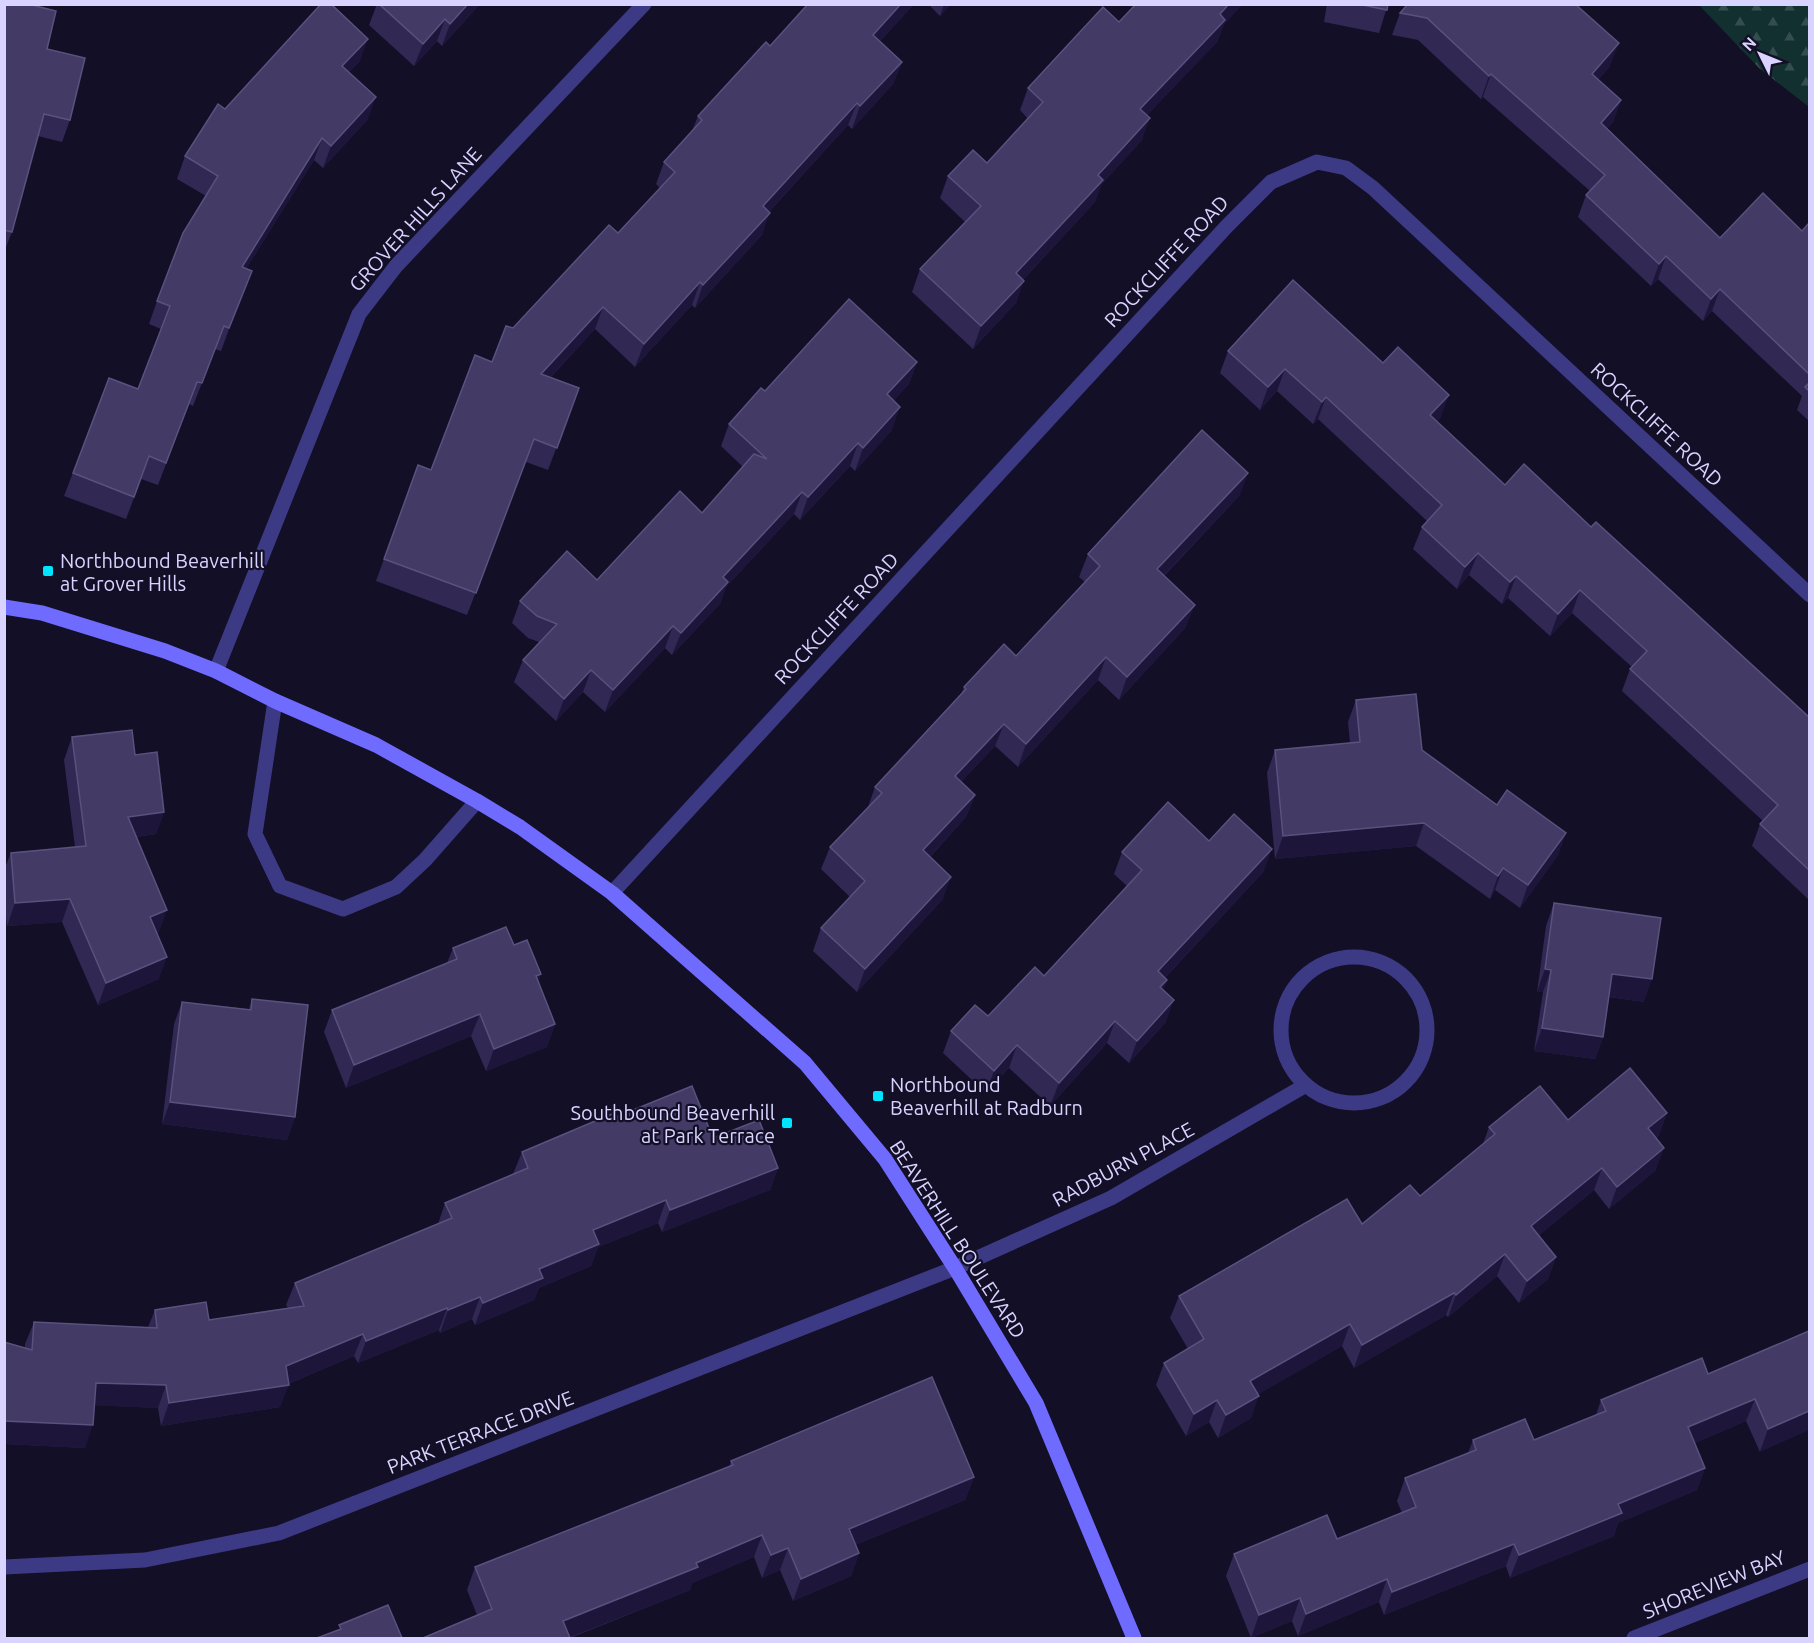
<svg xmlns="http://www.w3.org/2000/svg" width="1814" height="1643" viewBox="0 0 1814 1643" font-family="Ubuntu,sans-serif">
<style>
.forest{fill:url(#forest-firs)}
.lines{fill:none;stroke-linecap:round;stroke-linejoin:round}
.street{stroke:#3d3a85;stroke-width:15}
.secondary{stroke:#6f6bff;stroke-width:15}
.wall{fill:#312854}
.shaded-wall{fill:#1d163a}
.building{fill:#433a66;stroke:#5a527e;stroke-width:1.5}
.poi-dot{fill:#00e5ff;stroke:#130f26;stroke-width:2}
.labels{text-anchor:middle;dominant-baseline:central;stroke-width:4.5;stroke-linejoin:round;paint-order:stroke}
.street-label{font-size:20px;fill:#d9d4ff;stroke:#130f26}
.poi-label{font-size:20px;fill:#d9d4ff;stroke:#130f26;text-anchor:start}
</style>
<defs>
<pattern id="forest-firs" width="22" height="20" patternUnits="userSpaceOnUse" patternTransform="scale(1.5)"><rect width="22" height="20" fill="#12302f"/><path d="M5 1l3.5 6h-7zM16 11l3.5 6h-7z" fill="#344d4e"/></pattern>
</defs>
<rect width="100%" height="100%" fill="#130f26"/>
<path class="forest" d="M1699,5h110v102l-50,-39z"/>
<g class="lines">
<g class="street">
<path d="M216,671l143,-357 37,-48 248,-262"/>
<path d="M275,701l-20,133 25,52 63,23 53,-22 29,-27 52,-59"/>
<path d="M612,893l615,-667 44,-44 46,-20 29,6 27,20 437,407"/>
<circle cx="1354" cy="1030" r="73"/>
<path d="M4,1567l141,-7 134,-27 676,-265 156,-70 195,-113"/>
<path d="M1634,1638l176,-69"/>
</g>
<path class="secondary" d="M4,607l38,6 123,38 51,20 59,30 101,44 101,56 43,26 92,66 193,170 80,96 70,109 81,135 98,235"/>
</g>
<g class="wall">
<path d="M4,4l43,45 23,71 -8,22 -24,-6 -26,96 -8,20z"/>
<path d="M377,4h103l-38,42 -5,-5 -23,25 -45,-41z"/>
<path d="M914,4l-34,37 22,21 -9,22 -41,45 -4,-4 -79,87 -7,23 -67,73 -3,-3 -57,62 -40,-38 -44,48 28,11 -31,82 -22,-8 -59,153 -91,-34 42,-116 13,5 61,-108 21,-34 105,-95 42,-45 -4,-4 8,-22 28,-31 6,-15 72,-70z"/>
<path d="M928,4h23l-11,12z"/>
<path d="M1136,4h107l-19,20 -7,18 -70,73 -5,25 -41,45 -6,17 -72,78 -7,23 -43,46 -61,-57 8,-23 45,-47 -25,-24 8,-22 39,-13 41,-44 -8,-9 8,-22 91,-66z"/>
<path d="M1327,4h61l-9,29 -55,-11z"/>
<path d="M1408,4l202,62 -12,14 23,20 -8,22 -6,7 113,109 82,-7 7,-8v198l-12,-11 5,-14 -90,-85 -9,10 -45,-42 -7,7 -73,-69 8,-22 4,-4 -107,-94 -2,2 -63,-59 -26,-5 8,-22z"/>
<path d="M360,61l-11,11 19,47 -45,49 -9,-8 -68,109 6,2 -31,80 -6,-2 -22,57 -4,-2 -31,81 -17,-6 -15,40 -62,-23 45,-118 29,11 23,-60 -12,-5 8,-23 49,-105 -29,-17 8,-23 40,-47z"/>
<path d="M1228,351l213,66 -4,4 68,64 86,42 218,190v183l-57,-54 8,-22 3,-3 -141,-130 8,-22 2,-2 -60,-54 -22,23 -42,-38 -6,6 -33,-29 -12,14 -44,-40 9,-22 5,-6 -109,-102 -5,5 -36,-33 -17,19 -40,-37z"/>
<path d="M917,362l-8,22 -16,17 -1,29 -37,41 -5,-5 -50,54 -6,-6 -68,73 -6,17 -48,51 -7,-7 -60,64 -22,-20 -27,29 -42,-39 9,-22 16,-18 -11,-4 -16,-15 8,-22 77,-21 105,-67 41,-46 -22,-21 8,-22 36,-33z"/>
<path d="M1240,495l-76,81 22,51 -67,73 -21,-20 -80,87 -23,-21 -34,36 14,13 -9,22 -36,40 13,42 -86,93 -44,-41 8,-23 29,-31 -29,-28 9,-22 38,-40 7,-20 86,-93 3,-7 52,-31 69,-74 -6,-5 9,-23z"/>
<path d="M1356,700l66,50 75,55 69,28 -8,22 -38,53 -25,-18 -5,9 -74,-53 -141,13 -8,-86 8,-23 75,-7 -2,-21z"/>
<path d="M72,737l63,18 29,57 -8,22 -20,3 23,95 -2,1 2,46 -61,26 -36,-83 -55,4 -3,-29v-27l7,-17 64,-6 -11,-87z"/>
<path d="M1209,841l55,30 -99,107 2,2 -4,10 3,32 -37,41 -22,-20 -57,63 -41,-38 -23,25 -43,-40 8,-22 37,-15 56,-40 83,-90 -13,-12 8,-22z"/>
<path d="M1554,903l90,99 -35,-5 -6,40 -8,22 -61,-8 9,-59h-6l9,-66z"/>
<path d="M514,945l27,29 -3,8 17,42 -8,23 -61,24 -15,-35 -125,52 -22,-56 8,-22 115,-47 6,-15z"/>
<path d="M252,999l43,118 -8,23 -125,-16 12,-100 8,-22 67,7z"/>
<path d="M1667,1113l-8,22 -3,3v32l-47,39 -15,-19 -56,46 18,21 -8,22 -29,24 -22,-27 -49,41 -2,-2 -92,53 -12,-22 -84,48 -7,24 -33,20 -9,-16 -23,14 -30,-51 8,-22 24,-14 -18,-31 9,-22 183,-72 58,-28 63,-52 6,-17 79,-7z"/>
<path d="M616,1117l97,21 65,30 -8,22 -108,42 -4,-9 -60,24 -7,19 -52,22 -5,12 -59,25 -3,-6 -32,14 -1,-3 -81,33 -4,-7 -66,28 -8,23 -119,19 -3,-18 -64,-3 -9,43 -81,-4v-102l21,6v-4l9,-22 114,5 7,-17 54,10 79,-12 -2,-3 9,-22 143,-59 7,-21 68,-29 9,-22z"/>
<path d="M1809,1331l-49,121 -14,-31 -51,22 10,25 -8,22 -79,33 -4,13 -104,42 -4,-12 -122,49 -5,-13 -81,34 -6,-15 -41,17 -25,-62 8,-22 103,-15 65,-26 -5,-12 8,-23 63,-25 5,-13h61l62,-25 5,-15 107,-26z"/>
<path d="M731,1461l243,16 -9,23 -110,45 4,8 -8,23 -58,25 -13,-31 -18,8 -8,-21 -62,26 -2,7 -120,48 -93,-23 -10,-25 8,-23 254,-100z"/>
</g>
<g class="shaded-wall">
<path d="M468,4h12l-38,42 8,-22z"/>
<path d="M901,4h13l-49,53 8,-22z"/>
<path d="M944,4h7l-11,12z"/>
<path d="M1229,4h14l-19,20 -7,18 -85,89 8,-22 80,-95z"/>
<path d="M445,19l-8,22 -23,25 9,-22z"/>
<path d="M368,39l-8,22 -26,27 8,-22z"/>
<path d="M1619,43l-9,23 -26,30 8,-22z"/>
<path d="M902,62l-9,22 -41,45 8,-23z"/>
<path d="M1491,74l-8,23 -2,2 8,-23z"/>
<path d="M376,97l-8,22 -45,49 8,-22z"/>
<path d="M1621,100l-8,22 -21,24 9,-23z"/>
<path d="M857,103l-9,22 -94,103 9,-22z"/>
<path d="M1150,118l-8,22 -41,45 -6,17 -87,94 8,-23 82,-98z"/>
<path d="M322,138l-8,22 -80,129 8,-22z"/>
<path d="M770,213l-8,22 -67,73 8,-23z"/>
<path d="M1666,256l-8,23 -7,7 8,-22z"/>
<path d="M252,271l-8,22 -23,58 8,-23z"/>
<path d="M1024,281l-8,22 -43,46 8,-23z"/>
<path d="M700,282l-8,23 -57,62 9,-23z"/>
<path d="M1720,289l-8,22 -9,10 8,-22z"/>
<path d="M603,307l-8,22 -62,67 8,-22z"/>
<path d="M917,362l-8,22 -30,33 8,-23z"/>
<path d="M1285,369l-8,22 -17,19 8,-23z"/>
<path d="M1449,395l-8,22 -19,20 8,-22z"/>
<path d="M1326,397l-8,22 -5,5 9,-22z"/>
<path d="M900,407l-8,23 -37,41 8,-23z"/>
<path d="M858,443l-8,23 -50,54 8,-23z"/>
<path d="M1248,473l-8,22 -92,97 9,-23z"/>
<path d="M802,492l-8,22 -68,73 -6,17 -48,51 9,-22 42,-56z"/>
<path d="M1478,553l-9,22 -12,14 8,-22z"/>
<path d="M1516,576l-8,22 -6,6 8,-22z"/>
<path d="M1580,590l-8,23 -22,23 8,-22z"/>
<path d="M1195,605l-9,22 -67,73 8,-23z"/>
<path d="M673,626l-8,22 -60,64 8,-22z"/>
<path d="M1106,657l-8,23 -80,87 8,-23z"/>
<path d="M591,670l-8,22 -27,29 8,-22z"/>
<path d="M1004,724l-9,22 -49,52 9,-22z"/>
<path d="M975,795l-9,22 -51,56 8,-23z"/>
<path d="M164,812l-8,22 -36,5 8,-22z"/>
<path d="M1424,823l-8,23 -141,13 8,-23z"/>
<path d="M1566,833l-8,22 -38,53 8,-23z"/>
<path d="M1272,849l-8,22 -114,123 8,-23z"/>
<path d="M1503,868l-8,22 -5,9 8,-23z"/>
<path d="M951,877l-8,22 -86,93 8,-23z"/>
<path d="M70,899l-8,23 -55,4 8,-23z"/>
<path d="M167,910l-8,22 -17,7 8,-22z"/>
<path d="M167,957l-8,22 -61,26 8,-22z"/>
<path d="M1545,969l6,1 -8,22h-6z"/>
<path d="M541,974l-8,23 3,-21z"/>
<path d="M1612,974l40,5 -8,23 -40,-6z"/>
<path d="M1167,980l-8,22 1,-15z"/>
<path d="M1174,1000l-8,22 -37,41 8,-22z"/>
<path d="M480,1014l-9,22 -125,52 8,-23z"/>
<path d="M1115,1021l-8,22 -57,63 9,-23z"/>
<path d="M555,1024l-8,23 -61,24 8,-22z"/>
<path d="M1542,1028l61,9 -8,22 -61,-8z"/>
<path d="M1017,1045l-8,23 -23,25 8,-22z"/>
<path d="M170,1102l125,15 -8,23 -125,-16z"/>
<path d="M1667,1113l-8,22 -19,16 8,-23z"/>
<path d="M1664,1148l-8,22 -47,39 8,-22z"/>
<path d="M778,1168l-8,22 -108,42 8,-22z"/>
<path d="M1602,1168l-8,22 -72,59 9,-23z"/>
<path d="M666,1200l-8,23 -60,24 -7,19 -52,22 -5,12 -59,25 8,-22 56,-34 54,-39z"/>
<path d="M1505,1254l-8,22 -49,41 8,-22z"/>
<path d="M1556,1257l-8,22 -29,24 8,-22z"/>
<path d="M1454,1293l-8,22 -92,53 8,-23z"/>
<path d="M480,1297l-8,22 -32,14 8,-23z"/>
<path d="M447,1308l-8,22 -81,33 8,-22z"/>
<path d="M1350,1324l-8,22 -100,58 8,-23z"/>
<path d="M363,1334l-9,22 -69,29h4l-9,22 -119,19 8,-23 117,-37z"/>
<path d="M96,1383l70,2 -8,23 -70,-3z"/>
<path d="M1259,1396l-8,22 -33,20 8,-23z"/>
<path d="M1755,1399l-9,22 -66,29 8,-23z"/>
<path d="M1217,1400l-8,22 -23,14 8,-22z"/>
<path d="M1809,1411v19l-49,22 8,-23z"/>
<path d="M4,1421l89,4 -8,23 -81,-4z"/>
<path d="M1705,1468l-8,22 -79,33 -4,13 -104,42 9,-23 99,-51z"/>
<path d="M974,1477l-9,23 -125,51 9,-22z"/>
<path d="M762,1535l-8,22 -62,26 -2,7 -122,48 -5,-17z"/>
<path d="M1514,1544l-8,22 -122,49 8,-23z"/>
<path d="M788,1548l-8,22 -18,8 9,-23z"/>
<path d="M859,1553l-8,23 -58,25 8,-22z"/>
<path d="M1387,1579l-8,23 -81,34 8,-22z"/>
<path d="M1300,1598l-8,23 -41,17 8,-23z"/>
</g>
<g class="building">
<path d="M4,4h24l28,7 -9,38 38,9 -15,62 -26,-6 -32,118 -8,-2z"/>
<path d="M321,4h10l37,35 -26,27 34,31 -45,49 -9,-8 -80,129 10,4 -23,57 -5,-2 -22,57 -5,-1 -31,81 -17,-7 -15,41 -61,-24 36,-95 29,11 32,-83 -13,-5 26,-68 35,-57 -33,-20 33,-52 7,5z"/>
<path d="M379,4h89l-18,20 -5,-5 -22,25z"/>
<path d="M808,4h93l-28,31 29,27 -42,44 -3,-3 -94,103 7,7 -67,72 -3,-3 -56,62 -41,-37 -62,67 38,14 -22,60 -23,-9 -58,154 -92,-34 34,-94 13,5 44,-115 17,7 14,-36 7,2 96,-103 9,8 57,-61 -11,-10 38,-42 -4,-4 68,-74 4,4z"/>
<path d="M1136,4h93l-9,10 5,6 -85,89 10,9 -52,57 5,5 -87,93 8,8 -43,45 -61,-57 61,-63 -33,-30 25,-26 14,13 56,-61 -15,-14 75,-81 16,15z"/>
<path d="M1358,4h30l-1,6z"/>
<path d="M1408,4h167l44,39 -27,31 29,26 -20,23 119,115 43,-45 39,38 7,-8v151l-89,-85 -9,10 -45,-43 -7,8 -73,-69 19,-20 -114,-101 -2,2 -62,-58 -27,-5z"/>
<path d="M1293,280l90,83 15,-16 51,48 -19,20 75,70 19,-21 67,63 5,-5 213,195v153l-49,-46 18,-19 -148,-136 17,-18 -67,-61 -22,24 -42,-38 -6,6 -32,-29 -13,14 -43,-40 20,-22 -116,-108 -4,5 -37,-33 -17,18 -40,-36z"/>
<path d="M849,299l68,63 -30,32 13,13 -37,41 -5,-5 -50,54 -6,-5 -79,85 5,5 -47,51 -8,-7 -60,64 -22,-20 -27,29 -41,-39 34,-36 -20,-8 -17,-15 47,-50 30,29 83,-89 22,22 52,-59 13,5 -38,-35 32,-36 4,3z"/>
<path d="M1809,383v8l-4,-4z"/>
<path d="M1202,430l46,43 -91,96 38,36 -68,72 -21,-20 -80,87 -22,-20 -49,52 20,19 -52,55 28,27 -86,92 -44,-41 44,-47 -35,-34 52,-54 -7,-6 91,-98 -2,-2 40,-43 12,12 84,-90 -12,-12z"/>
<path d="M1416,694l6,56 75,55 10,-15 59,43 -38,52 -25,-17 -5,8 -74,-53 -141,13 -8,-86 85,-8 -4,-42z"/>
<path d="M132,730l3,25 22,-3 7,60 -36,5 39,93 -17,7 17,40 -61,26 -36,-84 -55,4 -4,-50 75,-7 -14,-109z"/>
<path d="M1168,802l41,39 25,-27 38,35 -114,122 9,9 -7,7 14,13 -37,41 -22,-20 -56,62 -42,-38 -23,26 -43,-40 24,-26 13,11 47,-49 9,9 98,-106 -20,-18z"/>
<path d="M1554,903l107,15 -9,61 -40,-5 -9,63 -61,-9 9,-58 -6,-1z"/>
<path d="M506,927l8,18 13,-5 14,34 -5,2 19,48 -61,25 -14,-35 -126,51 -22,-55 125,-51 -4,-11z"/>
<path d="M252,999l56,6 -13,112 -125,-15 12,-100 69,8z"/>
<path d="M1630,1068l37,45 -19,15 16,20 -47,39 -15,-19 -71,58 25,31 -29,24 -22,-27 -49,41 -2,-2 -92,52 -12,-21 -100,57 9,15 -33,19 -9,-15 -23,14 -30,-51 40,-24 -25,-43 168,-97 15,25 48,-39 10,11 75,-62 -6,-7 51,-41 28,34z"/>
<path d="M692,1086l21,52 46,-18 19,48 -108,42 -4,-10 -73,30 6,14 -60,25 4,9 -60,25 -3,-6 -32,13 -1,-2 -81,33 -3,-7 -77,32 3,19 -120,18 -3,-18 -70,-2 -3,42 -89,-4v-79l28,8 2,-28 123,6 -2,-18 51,-8 3,18 95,-14 -9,-23 157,-65 -7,-15 83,-35 -6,-16 92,-39 2,4z"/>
<path d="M1809,1331v80l-41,18 -13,-30 -67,28 17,41 -87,36 4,9 -103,42 -5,-11 -122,48 -5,-13 -81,35 -6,-16 -41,17 -25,-61 93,-39 10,24 79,-32 -11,-29 71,-28 -3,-10 52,-21 9,21 72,-29 -5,-11 101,-42 6,16z"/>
<path d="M932,1377l42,100 -125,52 10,24 -58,26 -13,-31 -17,7 -9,-20 -66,28 2,4 -135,54 7,17h-147l69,-29 -17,-42 258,-102 -2,-4z"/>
<path d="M388,1605l14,33h-85l24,-9 -2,-4z"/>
</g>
<g class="poi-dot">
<rect x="42" y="565" width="12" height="12" rx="3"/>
<rect x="872" y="1090" width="12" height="12" rx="3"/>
<rect x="781" y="1117" width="12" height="12" rx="3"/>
</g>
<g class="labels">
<g class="street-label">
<text transform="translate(415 219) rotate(-48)">GROVER HILLS LANE</text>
<text transform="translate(1166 261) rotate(-47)">ROCKCLIFFE ROAD</text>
<text transform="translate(1657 424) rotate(43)">ROCKCLIFFE ROAD</text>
<text transform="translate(836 618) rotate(-47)">ROCKCLIFFE ROAD</text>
<text transform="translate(1123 1164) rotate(-28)">RADBURN PLACE</text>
<text transform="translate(958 1239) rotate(57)">BEAVERHILL BOULEVARD</text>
<text transform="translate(480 1432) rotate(-21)">PARK TERRACE DRIVE</text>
<text transform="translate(1714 1584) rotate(-22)">SHOREVIEW BAY</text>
</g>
<g class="poi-label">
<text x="60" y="560">Northbound Beaverhill<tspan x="60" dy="23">at Grover Hills</tspan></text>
<text x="890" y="1084">Northbound<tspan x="890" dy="23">Beaverhill at Radburn</tspan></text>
<text x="775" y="1112" text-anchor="end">Southbound Beaverhill<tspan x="775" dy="23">at Park Terrace</tspan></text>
</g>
</g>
<rect width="1814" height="1643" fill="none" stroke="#d9d4ff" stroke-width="12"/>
<g transform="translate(1760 54) rotate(313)" stroke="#130f26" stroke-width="4.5" paint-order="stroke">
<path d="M0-4.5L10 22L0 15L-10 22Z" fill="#d9d4ff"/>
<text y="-9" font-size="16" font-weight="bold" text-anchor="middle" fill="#d9d4ff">N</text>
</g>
</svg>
